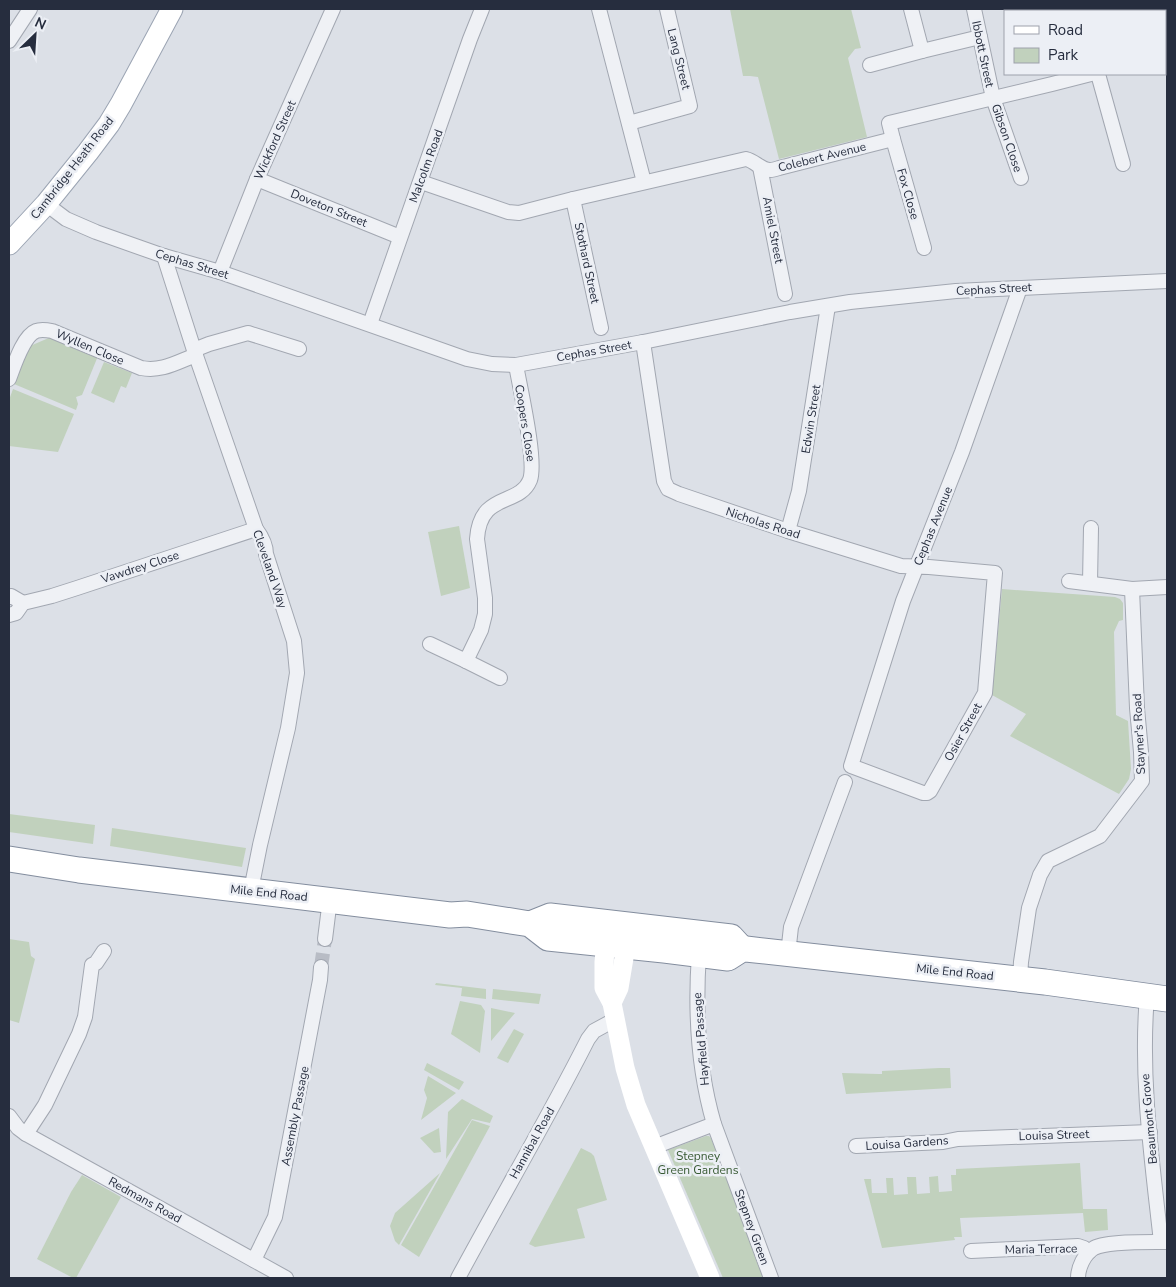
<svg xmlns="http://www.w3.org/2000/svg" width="1176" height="1287" viewBox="0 0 1176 1287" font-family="'Nunito Sans',sans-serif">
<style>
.green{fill:#c1d1bd}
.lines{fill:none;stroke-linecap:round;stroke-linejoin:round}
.street-tunnel{stroke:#b8bcc5;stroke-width:14;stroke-dasharray:14 7;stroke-linecap:butt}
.street-casing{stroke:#a2a7b1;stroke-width:16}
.primary-casing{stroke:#9ba4b3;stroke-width:23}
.highway-casing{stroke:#838d9e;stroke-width:27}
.street{stroke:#eff1f5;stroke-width:14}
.secondary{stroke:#fff;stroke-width:19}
.primary{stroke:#fff;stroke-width:21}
.highway{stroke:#fff;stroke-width:25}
.labels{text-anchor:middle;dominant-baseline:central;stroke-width:5;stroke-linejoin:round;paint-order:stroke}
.street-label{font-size:12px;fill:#262d3e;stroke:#eceff5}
.park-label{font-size:12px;fill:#385a33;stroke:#eceff5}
</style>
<rect width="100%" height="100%" fill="#dce0e7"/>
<g class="green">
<path d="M730,9h121l10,39 -6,1 -7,9 19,79 -88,22 -21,-82 -8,-1h-7z"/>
<path d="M51,337l47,19 -16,39 -6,2 2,7 -2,6 -62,-26 16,-38z"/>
<path d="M104,362l28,11 -6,15 -5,-2 -7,17 -23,-10z"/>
<path d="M13,389l61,25 -16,38 -49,-6v-46z"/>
<path d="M459,526l11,62 -29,8 -13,-64z"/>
<path d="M1002,589l113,8 5,2 3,4v17l-4,1 -5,11 2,83 12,6 3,48 -2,10 -10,15 -109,-58 16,-22 -34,-19z"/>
<path d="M9,814l86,11 -2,19 -84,-12z"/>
<path d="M112,828l134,20 -4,19 -132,-21z"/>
<path d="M9,939l20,3 2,14 4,3 -16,64 -10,-3z"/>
<path d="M436,983l50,6v10l-25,-3 1,-8 -27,-3z"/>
<path d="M493,989l48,5 -2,10 -47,-5z"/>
<path d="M460,1001l21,4 4,6 -5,42 -29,-19z"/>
<path d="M491,1008l24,5 -24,28z"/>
<path d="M514,1029l10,5 -16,29 -11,-5z"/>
<path d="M427,1063l37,19 -5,8 -35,-20z"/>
<path d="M939,1068h11l1,20 -105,6 -4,-21 37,1h3v-3z"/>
<path d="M428,1076l28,17 -35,27 6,-22 -3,-8z"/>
<path d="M462,1099l31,17 -3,7 -18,-4 -26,40 2,-47z"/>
<path d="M472,1120l18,6 -71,131 -18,-12z"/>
<path d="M439,1128l2,24 -7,1 -14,-15z"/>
<path d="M706,1136h3l2,2 53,140h-41l-55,-128z"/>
<path d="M581,1148l10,5 3,3 13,44 -30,9 8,29 -50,9 -6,-3z"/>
<path d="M1080,1163l3,46h24l1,21 -23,2 -2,-19 -123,5 2,19h-8l1,3 -73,8 -18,-69h7l1,14h15l-1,-15h7l1,17 14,-1 -1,-17h9l1,17 13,-1 -1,-16 9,-1 1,16 13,-1 -1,-16h5v-6z"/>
<path d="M440,1173l-41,72 -4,-4 -5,-15 5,-13z"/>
<path d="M82,1175l39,22 -45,81h-3l-36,-19 34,-67z"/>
</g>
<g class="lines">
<path class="street-tunnel" d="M321,967l4,-28"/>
<defs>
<g id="street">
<path d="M599,9l45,173"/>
<path d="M911,9l11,42"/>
<path d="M974,9l19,89 28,80"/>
<path d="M1107,9l1,2"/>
<path d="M9,41l21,-32"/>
<path d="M1165,56l2,-1"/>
<path d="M870,65l52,-14 58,-14"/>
<path d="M1098,74l25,90"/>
<path d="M629,123l61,-17 -23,-97"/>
<path d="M893,139l31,109"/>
<path d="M760,167l25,127"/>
<path d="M257,179l143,58"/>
<path d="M421,182l87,30 11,1 54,-14 173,-40c9,2 15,11 24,11 3,0 6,-1 9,-2l114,-29 -4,-16 163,-39 39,-10"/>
<path d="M573,199l28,129"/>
<path d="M46,204l20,15 30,13 68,24 56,16 247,87 25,5 24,1 127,-23 147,-30 60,-10 106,-11 211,-10"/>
<path d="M164,256l30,94 62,179c6,8 10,16 10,25l28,87 3,32 -9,55 -28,117 -9,45"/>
<path d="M220,272l37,-93 76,-170"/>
<path d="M370,324l100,-285 12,-30"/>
<path d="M643,342l21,139 4,8 11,5 109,37 113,35 28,1 66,6 -10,120 -55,98 -3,2h-4l-72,-27 52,-165 59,-149 58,-164"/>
<path d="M194,350l15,-6 39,-11 51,16"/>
<path d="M9,379c5,-13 14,-43 27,-48 5,-2 11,-1 16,0l89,37c21,4 36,-6 55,-13"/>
<path d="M788,531l11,-40 29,-185"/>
<path d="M1069,581l63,8 35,-2"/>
<path d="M1090,583l1,-55"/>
<path d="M9,597l2,-1 12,7"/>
<path d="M9,615l7,-2 7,-10 29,-7 25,-8 179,-59"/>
<path d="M430,644l36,17 15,-31 4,-16v-16l-8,-59c3,-48 42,-32 53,-59 7,-19 -10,-92 -14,-115"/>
<path d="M466,661l34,17"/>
<path d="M325,939l5,-40"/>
<path d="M699,954c-4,56 -1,115 15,170l57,154"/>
<path d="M788,954l3,-27 54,-145"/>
<path d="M1020,979l1,-17 8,-54 11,-33 8,-14 52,-25 42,-55 -1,-29 -4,-44 -5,-119"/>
<path d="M1147,996c-7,82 5,164 14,246"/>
<path d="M9,1116l9,12 8,6 260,144"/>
<path d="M26,1134l19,-29 34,-71 6,-17 7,-52 4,-2 8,-12"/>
<path d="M856,1146l87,-4 15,-3 192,-7"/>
<path d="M654,1147l60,-23"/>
<path d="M971,1251l107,-5 6,2 5,4"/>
<path d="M254,1260l21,-43 45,-237 1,-13"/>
<path d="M458,1278c43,-80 89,-158 130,-239l6,-8 22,-12"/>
<path d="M1078,1278c0,-10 6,-24 16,-30 14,-7 56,-6 73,-6"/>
</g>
<path id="primary" d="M9,244l37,-40 42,-52 21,-28 12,-20 51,-95"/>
<g id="highway">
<path d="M9,859l70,11 371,45 17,-1 63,10 18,14 116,12 64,8 14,-9h4l299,33 122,17"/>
<path d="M530,924l20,-8 181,21 11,12"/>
</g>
</defs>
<use href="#street" class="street-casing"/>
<use href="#primary" class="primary-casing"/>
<use href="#highway" class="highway-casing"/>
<use href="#street" class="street"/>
<g class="secondary">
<path d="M607,932l-3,30v26l8,15 13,65 11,37 74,173"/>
<path d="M612,1003l7,-15 7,-42 1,-12"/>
</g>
<use href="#primary" class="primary"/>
<use href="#highway" class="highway"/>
</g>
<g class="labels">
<g class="street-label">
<text transform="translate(983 54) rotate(78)">Ibbott Street</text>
<text transform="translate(679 59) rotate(76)">Lang Street</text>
<text transform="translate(1007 138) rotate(71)">Gibson Close</text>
<text transform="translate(275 140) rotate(-66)">Wickford Street</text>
<text transform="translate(822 157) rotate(-14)">Colebert Avenue</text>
<text transform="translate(426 166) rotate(-70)">Malcolm Road</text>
<text transform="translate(72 168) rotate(-52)">Cambridge Heath Road</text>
<text transform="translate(908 194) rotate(74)">Fox Close</text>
<text transform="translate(329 208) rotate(22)">Doveton Street</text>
<text transform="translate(773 230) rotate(79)">Amiel Street</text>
<text transform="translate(587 263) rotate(78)">Stothard Street</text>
<text transform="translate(192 264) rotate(17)">Cephas Street</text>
<text transform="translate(994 289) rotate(-3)">Cephas Street</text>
<text transform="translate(90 347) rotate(23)">Wyllen Close</text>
<text transform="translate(594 351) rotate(-10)">Cephas Street</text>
<text transform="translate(811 419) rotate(-81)">Edwin Street</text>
<text transform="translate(525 423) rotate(81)">Coopers Close</text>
<text transform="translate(763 523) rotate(18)">Nicholas Road</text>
<text transform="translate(933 526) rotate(-68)">Cephas Avenue</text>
<text transform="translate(140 567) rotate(-18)">Vawdrey Close</text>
<text transform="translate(270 569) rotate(71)">Cleveland Way</text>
<text transform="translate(963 732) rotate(-61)">Osier Street</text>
<text transform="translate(1139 734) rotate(-93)">Stayner's Road</text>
<text transform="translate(269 893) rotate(6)">Mile End Road</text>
<text transform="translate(955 972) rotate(6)">Mile End Road</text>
<text transform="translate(701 1039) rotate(-95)">Hayfield Passage</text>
<text transform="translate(295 1116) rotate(-79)">Assembly Passage</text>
<text transform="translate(1149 1119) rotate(-95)">Beaumont Grove</text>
<text transform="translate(1054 1135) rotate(-2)">Louisa Street</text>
<text transform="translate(532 1143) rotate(-61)">Hannibal Road</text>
<text transform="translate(907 1143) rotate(-4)">Louisa Gardens</text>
<text transform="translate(145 1200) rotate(29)">Redmans Road</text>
<text transform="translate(752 1227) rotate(70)">Stepney Green</text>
<text transform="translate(1041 1249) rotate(-1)">Maria Terrace</text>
</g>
<g class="park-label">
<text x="698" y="1156">Stepney<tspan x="698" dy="14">Green Gardens</tspan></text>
</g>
</g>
<rect width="1176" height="1287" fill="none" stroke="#262d3e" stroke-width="20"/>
<rect x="1004" y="10" width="162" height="65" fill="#eceff5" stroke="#9da1ac"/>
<rect x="1014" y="26" width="25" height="8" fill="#ffffff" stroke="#9da1ac"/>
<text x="1048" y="35" font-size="15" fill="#262d3e">Road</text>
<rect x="1014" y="48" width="25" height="15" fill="#c1d1bd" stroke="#9da1ac"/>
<text x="1048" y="60" font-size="15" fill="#262d3e">Park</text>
<g transform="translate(35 35) rotate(25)" stroke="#eceff5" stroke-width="4" paint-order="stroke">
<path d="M0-4L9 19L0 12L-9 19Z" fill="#262d3e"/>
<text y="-8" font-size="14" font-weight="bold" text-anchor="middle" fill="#262d3e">N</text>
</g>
</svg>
